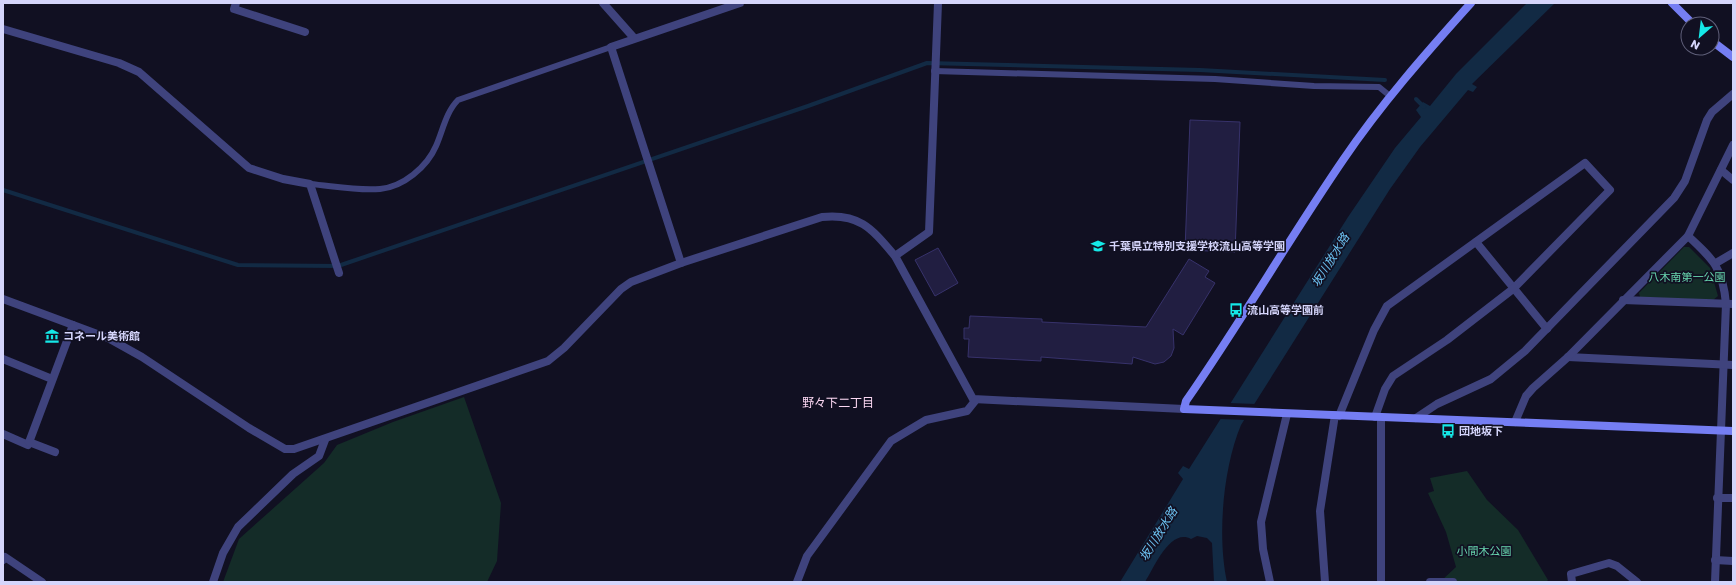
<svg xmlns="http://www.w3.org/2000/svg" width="1736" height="585" viewBox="0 0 1736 585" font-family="Poppins,'Noto Sans JP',sans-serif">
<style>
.green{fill:#142c28}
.water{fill:#122a44}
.pier{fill:#111022}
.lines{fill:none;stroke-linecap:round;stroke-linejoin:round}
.stream{stroke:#122a44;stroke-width:4}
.building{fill:#211e41;stroke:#37326b}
.lane{stroke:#3f437d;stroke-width:6}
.street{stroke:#3f437d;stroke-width:8}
.secondary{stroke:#757ef3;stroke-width:8}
.labels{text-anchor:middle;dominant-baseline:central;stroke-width:3.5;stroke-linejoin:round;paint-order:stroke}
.poi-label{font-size:11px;font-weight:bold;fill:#d5d5fb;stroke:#111022;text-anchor:start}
.park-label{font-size:11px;fill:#67d5ae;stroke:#111022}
.water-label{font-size:12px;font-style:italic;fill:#6cc2f2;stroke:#111022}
.neighbourhood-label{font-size:12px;fill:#fbd7f2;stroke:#111022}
</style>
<rect width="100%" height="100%" fill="#111022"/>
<g class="green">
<path d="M1684,247h5l21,21 8,28 -5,4 -73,-3 -1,-4z"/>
<path d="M464,397l37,106 -4,58 -10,21h-264l16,-43 85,-76 13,-18 56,-23z"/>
<path d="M1467,471l20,29 31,30 30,50 -2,2h-106l16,-15 -10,-35 -18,-39 6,-2 -4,-13z"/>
</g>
<path class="water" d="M1527,3h28l-83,81 5,3 -4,5 -5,-2 -48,57 -30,42 -149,236c-18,43 -24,111 -14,157h-13l-2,-39 -5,-5 -10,-2 -6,3c-21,-11 -37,29 -46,43h-25l63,-103 -5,-6 5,-7 6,3 159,-252 47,-69 26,-31 -5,-7 7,-8 7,4 26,-32z"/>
<path class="pier" d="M1229,403l27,1 -10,16 -27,-1z"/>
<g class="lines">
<g class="stream">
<path d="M1416,99l8,8"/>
<path d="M3,190l235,75 100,1 470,-160 119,-43 273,7 185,10"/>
</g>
</g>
<g class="building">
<path d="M1190,120l50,2 -5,130 -50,-2z"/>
<path d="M938,248l20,35 -23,13 -20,-36z"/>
<path d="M1189,259l20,12 -4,6 10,6 -32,52 -10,-6 1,19 -3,8 -7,6 -9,2 -22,-7 -1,7 -91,-7v4l-73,-4 1,-18h-5v-11h5l1,-12 72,3v3l104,5z"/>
</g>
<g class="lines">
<g class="lane">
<path d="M934,71l281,8 99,7 65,1 11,9"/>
<path d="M310,184c23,2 47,7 70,5 23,-2 47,-22 56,-43 7,-16 10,-34 22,-46l153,-53"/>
</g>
<g class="street">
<path d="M236,3l-2,6 71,23"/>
<path d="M603,3l31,35"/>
<path d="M3,29l116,34 20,9 110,96 34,11 27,5 29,89"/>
<path d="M1721,170l12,10"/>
<path d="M1688,236c25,23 35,32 38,68l-11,278"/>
<path d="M1476,242l71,87"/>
<path d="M895,256l34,-24 9,-229"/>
<path d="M681,263l-70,-216 129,-44"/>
<path d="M1716,263l17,-10"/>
<path d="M3,299l105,39 34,19 107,71 36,21h9l254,-88 16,-13 57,-59 10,-7 50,-19 141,-46c38,-4 50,12 73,39l78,143 211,10"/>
<path d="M1623,300l110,4"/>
<path d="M1568,357l165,8"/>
<path d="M3,359l49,20"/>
<path d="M1339,416l35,-86 13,-24 198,-143 25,27 -97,99 -66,51 -54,36 -8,13 -10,28"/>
<path d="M1381,418v164"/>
<path d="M1416,418l21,-14 54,-25 34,-28 149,-153 11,-17 22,-61 5,-8 21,-18"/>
<path d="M1515,422l11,-26 7,-8 35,-31 120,-121 45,-91"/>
<path d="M3,434l25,11 45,-120"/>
<path d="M29,442l26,10"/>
<path d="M1717,498h16"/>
<path d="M3,560l2,-3 37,25"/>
<path d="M1715,560l18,1"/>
<path d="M213,582l10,-29 15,-26 55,-53 26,-18 6,-16"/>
<path d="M797,582l10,-26 84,-115 35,-21 41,-9 8,-10"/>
<path d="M1270,582l-7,-33 -2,-27 26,-108"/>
<path d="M1325,582l-5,-71 15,-96"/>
<path d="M1430,582h23"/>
<path d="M1572,582l-1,-8 38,-11 8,3 20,16"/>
</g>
<g class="secondary">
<path d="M1471,3c-45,50 -90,101 -128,157 -54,79 -102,162 -157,241l-2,8 549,22"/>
<path d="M1672,3l21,21"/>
<path d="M1712,41l21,16"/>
</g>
</g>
<defs>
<symbol id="school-bare" viewBox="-9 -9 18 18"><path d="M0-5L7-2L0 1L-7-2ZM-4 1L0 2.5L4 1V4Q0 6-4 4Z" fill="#15e8e7" stroke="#111022" stroke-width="2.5" paint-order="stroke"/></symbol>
<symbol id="bus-bare" viewBox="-9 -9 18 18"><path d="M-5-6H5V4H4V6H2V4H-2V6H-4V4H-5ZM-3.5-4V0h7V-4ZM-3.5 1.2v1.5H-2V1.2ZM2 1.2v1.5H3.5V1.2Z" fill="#15e8e7" stroke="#111022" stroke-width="2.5" paint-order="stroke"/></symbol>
<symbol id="museum-bare" viewBox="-9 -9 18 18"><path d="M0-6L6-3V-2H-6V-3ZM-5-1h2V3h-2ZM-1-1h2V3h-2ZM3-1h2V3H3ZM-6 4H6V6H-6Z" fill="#15e8e7" stroke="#111022" stroke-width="2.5" paint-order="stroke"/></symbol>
</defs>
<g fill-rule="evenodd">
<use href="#school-bare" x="1088" y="236" width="20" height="20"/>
<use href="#bus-bare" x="1226" y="300" width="20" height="20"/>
<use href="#museum-bare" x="42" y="326" width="20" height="20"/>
<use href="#bus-bare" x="1438" y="421" width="20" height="20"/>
</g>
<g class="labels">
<g class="poi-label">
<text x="1109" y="246">千葉県立特別支援学校流山高等学園</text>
<text x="1247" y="310">流山高等学園前</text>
<text x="63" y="336">コネール美術館</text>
<text x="1459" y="431">団地坂下</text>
</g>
<g class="park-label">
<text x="1687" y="277">八木南第一公園</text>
<text x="1484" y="551">小間木公園</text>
</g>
<g class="water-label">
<text transform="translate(1330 260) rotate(-58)">坂川放水路</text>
<text transform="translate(1158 534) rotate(-58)">坂川放水路</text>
</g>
<g class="neighbourhood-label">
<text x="838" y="402">野々下二丁目</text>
</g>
</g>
<rect width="1736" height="585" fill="none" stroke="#d5d5fb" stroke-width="8"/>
<g transform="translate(1700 36) rotate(208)"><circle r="19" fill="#111022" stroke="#5f5f79"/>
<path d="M0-3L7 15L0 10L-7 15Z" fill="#15e8e7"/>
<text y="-6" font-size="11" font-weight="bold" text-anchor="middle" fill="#d5d5fb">N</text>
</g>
</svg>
